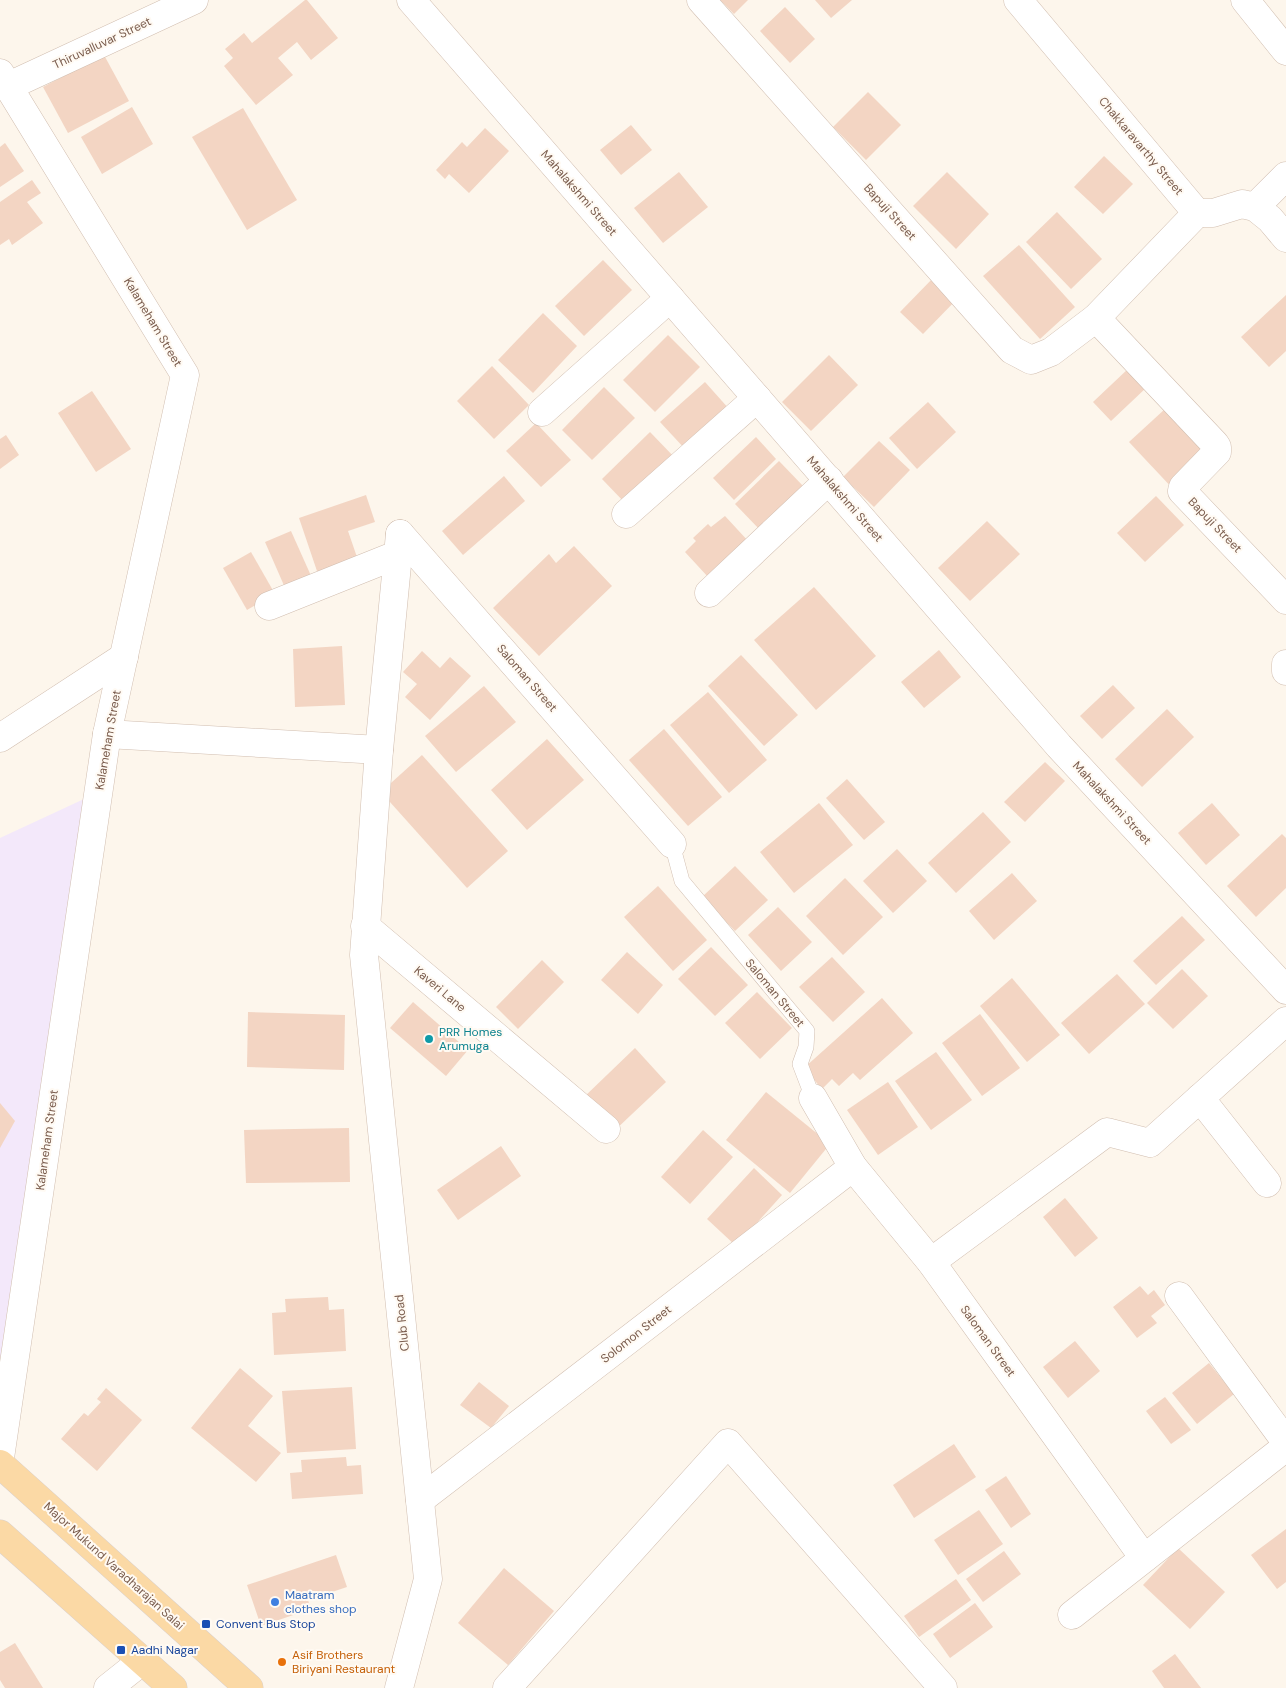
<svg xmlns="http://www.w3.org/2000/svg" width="1286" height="1688" viewBox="0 0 1286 1688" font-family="'DM Sans',sans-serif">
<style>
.education{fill:#f3e8fa}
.building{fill:#f3d5c3}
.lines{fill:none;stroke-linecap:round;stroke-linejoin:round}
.lane-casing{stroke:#d1beb0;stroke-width:16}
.street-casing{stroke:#d1beb0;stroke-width:29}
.primary-casing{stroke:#dad1cd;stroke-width:29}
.lane{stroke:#fff;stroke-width:15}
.street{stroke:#fff;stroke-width:28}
.primary{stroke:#fbd9a5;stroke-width:28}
.culture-dot{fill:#0f9aa8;stroke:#fffaf3;stroke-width:2}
.shop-dot{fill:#3f7fe0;stroke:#fffaf3;stroke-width:2}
.transit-dot{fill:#1a4fb4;stroke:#fffaf3;stroke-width:2}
.food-dot{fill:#e8710a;stroke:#fffaf3;stroke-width:2}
.labels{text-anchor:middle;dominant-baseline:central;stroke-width:4;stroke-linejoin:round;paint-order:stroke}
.street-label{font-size:12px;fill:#7a5c4d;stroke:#fffaf3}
.culture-label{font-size:12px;fill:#0d838f;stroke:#fffaf3;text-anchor:start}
.shop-label{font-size:12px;fill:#366cbe;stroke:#fffaf3;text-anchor:start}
.transit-label{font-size:12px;fill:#164399;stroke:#fffaf3;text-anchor:start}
.food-label{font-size:12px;fill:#c56008;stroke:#fffaf3;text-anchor:start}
</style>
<rect width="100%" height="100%" fill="#fdf6ec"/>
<path class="education" d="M84,799l-84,562v-523z"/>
<g class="building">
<path d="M305,0h2l31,38 -27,22 -14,-18 -19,16 15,17 -37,30 -32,-39 9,-8 -8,-9 19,-16 8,10z"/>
<path d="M720,0h28l-14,14z"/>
<path d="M815,0h37l-21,18z"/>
<path d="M785,7l30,32 -25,24 -30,-32z"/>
<path d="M104,55l25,46 -61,32 -25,-46z"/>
<path d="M868,92l33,33 -35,35 -33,-33z"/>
<path d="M132,107l21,37 -51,30 -21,-37z"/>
<path d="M243,108l54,92 -50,30 -55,-93z"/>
<path d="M631,125l21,25 -31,25 -21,-25z"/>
<path d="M485,128l24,23 -40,42 -20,-19 -4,5 -9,-9 26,-28 5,5z"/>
<path d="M5,143l19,28 -24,16v-40z"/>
<path d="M1104,156l29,28 -30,30 -29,-27z"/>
<path d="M679,172l29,35 -45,36 -29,-35z"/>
<path d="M947,172l42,42 -33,35 -43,-43z"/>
<path d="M32,180l9,13 -14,9 16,21 -31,22 -3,-6 -9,6v-43z"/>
<path d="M1057,212l45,47 -31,30 -45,-47z"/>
<path d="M1019,245l56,62 -35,32 -57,-63z"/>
<path d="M603,260l29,30 -48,46 -29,-30z"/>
<path d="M936,275l23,22 -36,37 -23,-22z"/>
<path d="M1286,295v56l-17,16 -28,-30z"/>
<path d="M543,313l34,33 -44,47 -35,-33z"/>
<path d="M668,335l32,32 -45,45 -32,-32z"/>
<path d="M829,355l29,30 -47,46 -29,-29z"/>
<path d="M492,366l37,39 -35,34 -37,-38z"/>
<path d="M1129,368l18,19 -36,34 -18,-19z"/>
<path d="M705,382l25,28 -44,40 -26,-28z"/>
<path d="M604,387l31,31 -43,42 -30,-30z"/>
<path d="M92,391l39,58 -35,23 -38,-59z"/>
<path d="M928,402l28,30 -39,37 -28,-31z"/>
<path d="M1165,409l46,48 -36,34 -46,-49z"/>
<path d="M536,423l35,37 -30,27 -35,-36z"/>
<path d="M650,432l26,27 -49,46 -25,-26z"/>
<path d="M6,435l13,20 -19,14v-30z"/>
<path d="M756,437l20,22 -42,41 -21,-22z"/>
<path d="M879,441l31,29 -36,37 -31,-30z"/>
<path d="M779,461l26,27 -44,43 -26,-27z"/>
<path d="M504,476l21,25 -62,54 -21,-24z"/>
<path d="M366,495l9,27 -27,9 10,29 -40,14 -19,-56z"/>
<path d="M1156,496l28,29 -39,37 -28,-29z"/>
<path d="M725,516l24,26 -40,36 -24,-26 11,-11 -3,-3 15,-14 3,3z"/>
<path d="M987,521l33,33 -50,47 -32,-33z"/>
<path d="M291,531l21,47 -26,12 -21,-48z"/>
<path d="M574,546l38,40 -73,70 -46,-48 56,-54 7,9z"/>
<path d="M251,552l24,42 -28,16 -24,-42z"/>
<path d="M814,587l62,69 -60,54 -62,-70z"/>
<path d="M342,646l3,59 -50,2 -2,-58z"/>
<path d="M939,650l22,27 -37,31 -23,-26z"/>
<path d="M422,651l18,17 10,-11 21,19 -41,44 -25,-23 12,-13 -14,-12z"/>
<path d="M741,655l57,60 -34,31 -56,-60z"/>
<path d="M1113,685l22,23 -33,31 -22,-23z"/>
<path d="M484,686l32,36 -60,50 -31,-36z"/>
<path d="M708,692l59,68 -38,33 -59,-68z"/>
<path d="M1167,709l27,28 -52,50 -27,-28z"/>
<path d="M664,729l58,68 -34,29 -59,-66z"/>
<path d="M547,739l37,41 -57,50 -36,-40z"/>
<path d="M422,755l86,96 -41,37 -86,-96z"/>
<path d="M1045,762l20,19 -40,41 -21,-20z"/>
<path d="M847,779l38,43 -21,18 -38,-42z"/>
<path d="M819,803l34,42 -59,48 -34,-41z"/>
<path d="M1212,803l28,32 -34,30 -28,-32z"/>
<path d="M983,812l28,30 -55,51 -28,-30z"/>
<path d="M1282,834l4,4v50l-30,29 -29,-31z"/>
<path d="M897,849l30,32 -34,32 -30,-32z"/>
<path d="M735,866l33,34 -33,31 -33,-34z"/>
<path d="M1012,873l25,28 -43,39 -25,-29z"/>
<path d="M845,878l38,39 -40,38 -37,-39z"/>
<path d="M658,886l49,54 -34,31 -49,-54z"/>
<path d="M778,907l34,35 -31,29 -33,-36z"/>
<path d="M1182,916l23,24 -49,45 -23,-24z"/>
<path d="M711,947l37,38 -33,31 -37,-37z"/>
<path d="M627,952l36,33 -25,29 -37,-34z"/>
<path d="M832,957l33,35 -32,30 -34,-35z"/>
<path d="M542,960l22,22 -46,47 -22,-22z"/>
<path d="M1182,969l26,27 -35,33 -26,-26z"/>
<path d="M1117,974l28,30 -56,50 -28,-31z"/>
<path d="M1012,978l48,57 -33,27 -47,-56z"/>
<path d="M757,992l35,36 -32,31 -35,-36z"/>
<path d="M882,998l31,35 -53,47 -7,-7 -14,13 -7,-7 -10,10 -18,-21z"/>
<path d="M413,1002l55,48 -22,26 -56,-48z"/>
<path d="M248,1012l97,3 -1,55 -97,-3z"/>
<path d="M980,1014l40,54 -38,28 -40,-53z"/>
<path d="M635,1048l31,34 -53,50 -31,-33z"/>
<path d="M936,1052l36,48 -41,30 -36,-49z"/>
<path d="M888,1082l30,45 -40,28 -31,-45z"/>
<path d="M766,1092l64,52 -40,49 -64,-53z"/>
<path d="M0,1103l15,18 -15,27z"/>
<path d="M349,1128l1,54 -104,1 -2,-53z"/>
<path d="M703,1130l30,27 -43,47 -29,-27z"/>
<path d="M501,1146l20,30 -63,44 -21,-30z"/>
<path d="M754,1168l28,27 -46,51 -29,-27z"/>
<path d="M1065,1198l33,40 -23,19 -32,-40z"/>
<path d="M1140,1286l8,9 6,-5 11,15 -14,11 6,7 -20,15 -24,-31z"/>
<path d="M328,1297l1,13 15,-1 2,42 -72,4 -2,-42 14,-1 -1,-13z"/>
<path d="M1075,1341l25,30 -32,27 -25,-31z"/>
<path d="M1209,1363l25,31 -37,30 -25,-31z"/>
<path d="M240,1368l33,28 -25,30 33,27 -25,29 -65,-54z"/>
<path d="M479,1382l30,24 -18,22 -31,-23z"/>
<path d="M352,1387l4,62 -69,4 -5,-62z"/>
<path d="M106,1388l36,32 -45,51 -36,-32 23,-26 4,3 13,-14 -4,-3z"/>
<path d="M1165,1397l26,33 -20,14 -25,-33z"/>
<path d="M954,1444l22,33 -62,41 -21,-33z"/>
<path d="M346,1457l1,9 14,-1 2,29 -71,5 -2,-26 12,-1 -1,-12z"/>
<path d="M1006,1476l25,38 -20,14 -26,-38z"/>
<path d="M979,1510l24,34 -45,31 -24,-35z"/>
<path d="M1286,1529v53l-9,7 -26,-34z"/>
<path d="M1178,1548l47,44 -35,37 -47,-44z"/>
<path d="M1004,1551l17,23 -38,28 -17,-23z"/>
<path d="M336,1555l11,32 -39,13 3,9 -50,17 -14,-41z"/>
<path d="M504,1568l50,43 -46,54 -50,-42z"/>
<path d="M956,1579l15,21 -52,37 -15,-21z"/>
<path d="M975,1603l18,24 -43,31 -17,-24z"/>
<path d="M15,1643l28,45h-38l-5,-8v-28z"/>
<path d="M1175,1654l26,34h-37l-12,-17z"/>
</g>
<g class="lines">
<defs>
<path id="lane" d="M672,844l10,37 125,150 -1,16 -6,17 13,34"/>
<g id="street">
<path d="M411,0l648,746 227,244"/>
<path d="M701,0l311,350 19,10 20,-8 45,-34 101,-105"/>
<path d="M1018,0l179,213h16l29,-9 13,3 15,12 16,19"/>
<path d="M1245,0l41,51"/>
<path d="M0,73l185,302 -78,359 -107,724"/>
<path d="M9,86l185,-86"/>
<path d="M1255,207l31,-31"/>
<path d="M1096,318l119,126 2,3v5l-34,35 -1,4 104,109"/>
<path d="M542,412l128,-114"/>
<path d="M626,514l131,-116"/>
<path d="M400,534l272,310"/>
<path d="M709,593l120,-113"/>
<path d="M269,606l130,-52"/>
<path d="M1286,664v7"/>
<path d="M107,734l272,16"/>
<path d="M0,738l124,-81"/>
<path d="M365,926l241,203"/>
<path d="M813,1098l40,69 78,95 213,296"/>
<path d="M1200,1098l67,85"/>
<path d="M931,1262l176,-130 43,11 136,-122"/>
<path d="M1179,1296l107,146"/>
<path d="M420,1500l433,-333"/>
<path d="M1072,1615l214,-168"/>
<path d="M108,1688l34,-27"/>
<path d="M399,1688l29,-109 -64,-624 15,-205 21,-216"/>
<path d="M507,1688l221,-245 215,245"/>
</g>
<g id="primary">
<path d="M0,1464l249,224"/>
<path d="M0,1534l173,154"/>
</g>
</defs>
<use href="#lane" class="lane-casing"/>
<use href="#street" class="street-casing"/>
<use href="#primary" class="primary-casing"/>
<use href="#lane" class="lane"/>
<use href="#street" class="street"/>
<use href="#primary" class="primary"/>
</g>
<circle class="culture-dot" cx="429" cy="1039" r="5"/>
<circle class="shop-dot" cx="275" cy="1602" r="5"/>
<g class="transit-dot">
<rect x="201" y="1619" width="10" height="10" rx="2.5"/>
<rect x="116" y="1645" width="10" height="10" rx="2.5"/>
</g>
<circle class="food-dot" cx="282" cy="1662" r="5"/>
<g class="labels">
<g class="street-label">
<text transform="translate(102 43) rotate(-25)">Thiruvalluvar Street</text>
<text transform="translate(1141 146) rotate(50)">Chakkaravarthy Street</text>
<text transform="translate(579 193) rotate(49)">Mahalakshmi Street</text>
<text transform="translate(890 212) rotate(48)">Bapuji Street</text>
<text transform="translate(153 322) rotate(59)">Kalameham Street</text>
<text transform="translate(845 499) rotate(49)">Mahalakshmi Street</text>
<text transform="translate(1215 525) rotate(46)">Bapuji Street</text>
<text transform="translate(527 678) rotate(49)">Saloman Street</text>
<text transform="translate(108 740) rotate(-80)">Kalameham Street</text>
<text transform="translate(1112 803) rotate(47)">Mahalakshmi Street</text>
<text transform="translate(440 989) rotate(40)">Kaveri Lane</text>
<text transform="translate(775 993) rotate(50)">Saloman Street</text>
<text transform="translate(47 1140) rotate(-82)">Kalameham Street</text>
<text transform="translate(402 1323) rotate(-96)">Club Road</text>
<text transform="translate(636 1334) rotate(-38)">Solomon Street</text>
<text transform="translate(988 1341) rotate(54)">Saloman Street</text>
<text transform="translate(114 1566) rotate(42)">Major Mukund Varadharajan Salai</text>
</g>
<g class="culture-label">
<text x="439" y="1032">PRR Homes<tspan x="439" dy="14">Arumuga</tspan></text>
</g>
<g class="shop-label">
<text x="285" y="1595">Maatram<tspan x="285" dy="14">clothes shop</tspan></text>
</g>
<g class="transit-label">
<text x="216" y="1624">Convent Bus Stop</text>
<text x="131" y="1650">Aadhi Nagar</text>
</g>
<g class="food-label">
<text x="292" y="1655">Asif Brothers<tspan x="292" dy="14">Biriyani Restaurant</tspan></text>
</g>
</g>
</svg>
